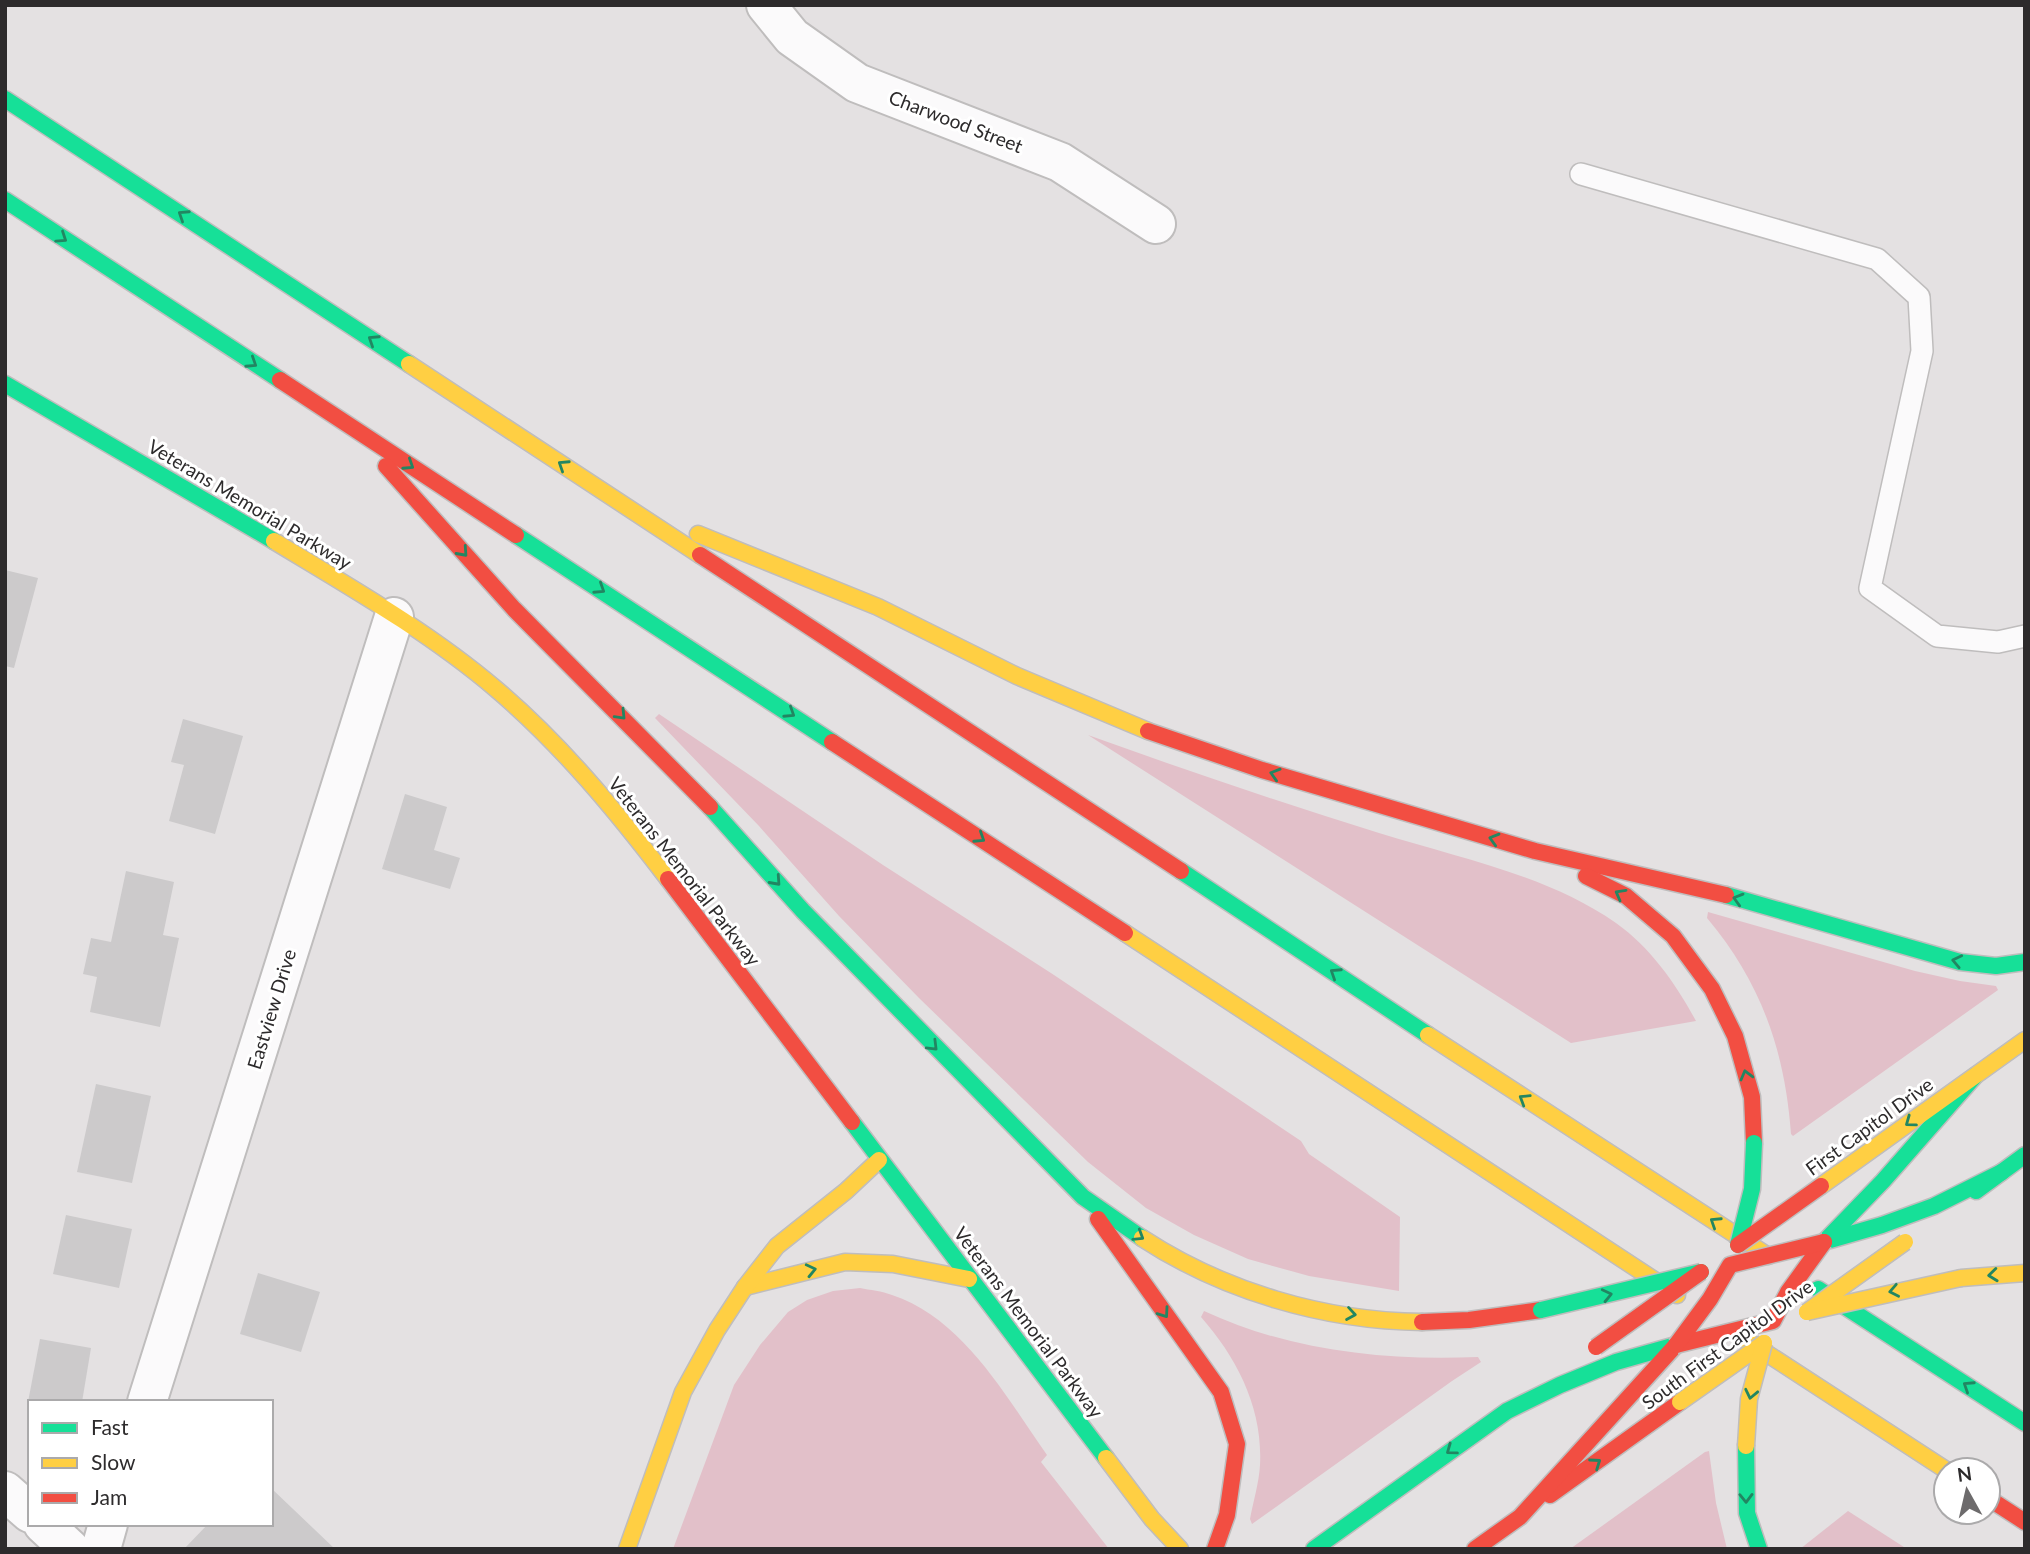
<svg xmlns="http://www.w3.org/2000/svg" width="2030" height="1554" viewBox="0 0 2030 1554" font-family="Lato,sans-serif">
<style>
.green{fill:#e2c0c9}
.building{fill:#cccacb}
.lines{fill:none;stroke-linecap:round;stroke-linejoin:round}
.lane-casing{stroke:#bfbdbd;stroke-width:24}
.street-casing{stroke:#bfbdbd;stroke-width:42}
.fast-casing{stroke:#bfbdbd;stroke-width:19}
.slow-casing{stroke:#bfbdbd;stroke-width:19}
.jam-casing{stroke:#bfbdbd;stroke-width:19}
.lane{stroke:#fbfafb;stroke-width:21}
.street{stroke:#fbfafb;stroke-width:38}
.fast{stroke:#16e098;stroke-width:16}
.slow{stroke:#ffcf43;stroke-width:16}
.jam{stroke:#f24e42;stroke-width:16}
.fast-bridge-casing{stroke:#bfbdbd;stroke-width:19;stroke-linecap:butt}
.slow-bridge-casing{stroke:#bfbdbd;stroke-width:19;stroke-linecap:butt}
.jam-bridge-casing{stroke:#bfbdbd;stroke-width:19;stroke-linecap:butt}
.fast-bridge{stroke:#16e098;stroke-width:16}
.slow-bridge{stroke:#ffcf43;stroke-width:16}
.jam-bridge{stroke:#f24e42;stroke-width:16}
.oneway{stroke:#228662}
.labels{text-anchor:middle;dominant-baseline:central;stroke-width:6;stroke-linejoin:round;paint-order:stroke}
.street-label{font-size:19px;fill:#2d2b2c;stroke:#fff}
</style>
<rect width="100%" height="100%" fill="#e4e1e2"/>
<g class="green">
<path d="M659,714l224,151 171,110 247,166 8,13 91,63 -1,74 -90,-15 -61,-17 -54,-24 -48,-27 -58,-46 -169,-164 -80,-82 -80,-90 -104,-108z"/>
<path d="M1088,735c97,35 194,68 291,98 80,25 168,42 237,90 35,25 60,61 80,98l-125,22z"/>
<path d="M1708,912l207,59 45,10 36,5 2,4 -205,146 -2,-2c-6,-83 -30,-152 -84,-216z"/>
<path d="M860,1288c10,2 22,3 32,7 72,24 114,102 155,160l-6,7 68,87h-436l61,-164 26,-40 28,-33 19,-12 26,-9z"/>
<path d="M1204,1311c86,40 181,50 274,46l3,5 -29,19 -200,143 -2,-5c3,-17 9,-36 10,-54 3,-57 -23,-107 -59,-148z"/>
<path d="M1709,1451l7,52 11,46h-157l135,-97z"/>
<path d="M1848,1511l59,38h-107z"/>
</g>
<g class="building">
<path d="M5,570l33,8 -24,90 -9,-2z"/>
<path d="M183,719l60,17 -28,98 -46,-13 15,-56 -13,-3z"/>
<path d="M405,794l42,13 -13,43 26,8 -10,31 -68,-20z"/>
<path d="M126,871l48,11 -11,53 16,3 -19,89 -70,-15 7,-35 -14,-3 8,-36 20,4z"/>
<path d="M96,1084l55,12 -19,87 -55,-11z"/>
<path d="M66,1215l66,14 -13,59 -66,-14z"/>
<path d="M258,1273l62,19 -19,60 -61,-18z"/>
<path d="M40,1339l51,9 -9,54h-54z"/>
<path d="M271,1488l64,61h-151l24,-25h63z"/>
</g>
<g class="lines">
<defs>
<path id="lane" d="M1581,174l296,85 42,38 3,54 -52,237 67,48 61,6 27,-6"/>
<g id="street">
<path d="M766,5l26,32 65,46 203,79 96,62"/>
<path d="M147,1402l247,-785"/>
<path d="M5,1491l25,22"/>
<path d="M43,1524l27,25"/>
<path d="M101,1549l7,-25"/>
</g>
<g id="fast">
<path d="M5,99l404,265"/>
<path d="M5,200l275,180"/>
<path d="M5,384l269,157"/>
<path d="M516,535l316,207"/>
<path d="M710,807l93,104 280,286 59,41"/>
<path d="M1181,871l247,164"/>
<path d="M1726,895l234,67 36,4 29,-4"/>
<path d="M852,1122l254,336"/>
<path d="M1976,1191l49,-36"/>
<path d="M1830,1240l52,-15 52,-19 68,-34"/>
<path d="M1824,1242l59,-61 92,-105"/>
<path d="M1818,1289l207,134"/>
<path d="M1746,1446l1,67 12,36"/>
<path d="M1314,1549l193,-138 53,-26 56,-23 60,-17"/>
</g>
<g id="slow">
<path d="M409,364l291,191"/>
<path d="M698,534l180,73 139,69 131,55"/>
<path d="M274,541c76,46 155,91 222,148 65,55 121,123 172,190"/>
<path d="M1125,933l552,362"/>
<path d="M1428,1035l340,221"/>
<path d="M1821,1186l204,-146"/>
<path d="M1142,1238c81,53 182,83 280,84"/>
<path d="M1961,1278l64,-5"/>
<path d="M745,1287l100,-25 48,2 76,15"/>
<path d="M1737,1334l209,136"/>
<path d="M1106,1458l46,61 28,30"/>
<path d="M627,1549l56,-157 34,-62 28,-43 32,-41 69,-55 33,-31"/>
</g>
<g id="jam">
<path d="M280,380l236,155"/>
<path d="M386,466l128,143 196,198"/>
<path d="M700,555l481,316"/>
<path d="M1148,731l114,39 273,81 191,44"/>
<path d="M832,742l293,191"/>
<path d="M1586,876l40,20 47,40 39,53 23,47 17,61 2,46"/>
<path d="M668,879l184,243"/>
<path d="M1098,1219l123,173 16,52 -10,71 -12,34"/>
<path d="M1422,1322l47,-2 72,-10"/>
<path d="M1550,1495l130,-93"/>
<path d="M1988,1498l37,24"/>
<path d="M1475,1549l45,-32 156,-172"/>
</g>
</defs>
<use href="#lane" class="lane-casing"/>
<use href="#street" class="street-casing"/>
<use href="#fast" class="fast-casing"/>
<use href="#slow" class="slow-casing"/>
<use href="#jam" class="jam-casing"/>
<use href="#lane" class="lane"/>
<use href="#street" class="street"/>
<use href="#fast" class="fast"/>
<use href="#slow" class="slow"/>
<use href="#jam" class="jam"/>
<defs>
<g id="fast-bridge">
<path d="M1738,1245l14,-56 2,-46"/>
<path d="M1541,1310l160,-38"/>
</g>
<g id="slow-bridge">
<path d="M1807,1312l98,-70"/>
<path d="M1807,1312l154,-34"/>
<path d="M1680,1402l84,-59"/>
<path d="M1746,1446l3,-47 15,-56"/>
</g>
<g id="jam-bridge">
<path d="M1738,1245l83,-59"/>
<path d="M1676,1345l97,-24 15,-29 36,-50"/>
<path d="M1676,1345l34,-46 20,-34 94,-23"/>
<path d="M1596,1347l105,-75"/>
</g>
</defs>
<use href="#fast-bridge" class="fast-bridge-casing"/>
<use href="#slow-bridge" class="slow-bridge-casing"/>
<use href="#jam-bridge" class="jam-bridge-casing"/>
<use href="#fast-bridge" class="fast-bridge"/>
<use href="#slow-bridge" class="slow-bridge"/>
<use href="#jam-bridge" class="jam-bridge"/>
</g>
<defs><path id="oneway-chevron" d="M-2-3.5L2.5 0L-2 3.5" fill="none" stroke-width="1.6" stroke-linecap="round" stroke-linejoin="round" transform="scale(1.75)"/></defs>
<g class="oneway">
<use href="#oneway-chevron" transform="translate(183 215) rotate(-147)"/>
<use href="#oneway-chevron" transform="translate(62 238) rotate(34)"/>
<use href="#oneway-chevron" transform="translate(373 340) rotate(-147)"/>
<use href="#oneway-chevron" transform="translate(252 363) rotate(33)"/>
<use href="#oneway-chevron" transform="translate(409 465) rotate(33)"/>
<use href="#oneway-chevron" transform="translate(563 465) rotate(-147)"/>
<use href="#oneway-chevron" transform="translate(463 552) rotate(48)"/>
<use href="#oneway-chevron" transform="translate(600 589) rotate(33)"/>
<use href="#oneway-chevron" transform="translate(790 713) rotate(33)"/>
<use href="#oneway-chevron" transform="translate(621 715) rotate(46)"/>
<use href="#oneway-chevron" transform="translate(1275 774) rotate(-163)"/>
<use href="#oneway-chevron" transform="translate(980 838) rotate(33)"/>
<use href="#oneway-chevron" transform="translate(1494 839) rotate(-164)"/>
<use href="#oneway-chevron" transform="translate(776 881) rotate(48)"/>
<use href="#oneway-chevron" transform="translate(1620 894) rotate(-151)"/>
<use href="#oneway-chevron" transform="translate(1738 899) rotate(-164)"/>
<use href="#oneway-chevron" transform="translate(1957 961) rotate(-168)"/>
<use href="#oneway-chevron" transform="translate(1335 973) rotate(-147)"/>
<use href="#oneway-chevron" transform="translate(933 1046) rotate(45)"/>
<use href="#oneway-chevron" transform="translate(1746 1075) rotate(-105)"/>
<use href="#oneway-chevron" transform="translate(1524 1099) rotate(-148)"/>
<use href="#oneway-chevron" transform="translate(1910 1122) rotate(144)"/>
<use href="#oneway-chevron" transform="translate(1715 1222) rotate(-147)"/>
<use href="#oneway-chevron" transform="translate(1139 1236) rotate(32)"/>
<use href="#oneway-chevron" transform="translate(811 1270) rotate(-13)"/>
<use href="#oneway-chevron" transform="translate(1993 1275) rotate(174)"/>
<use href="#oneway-chevron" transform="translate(1894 1291) rotate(169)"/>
<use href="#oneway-chevron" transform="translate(1607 1295) rotate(-13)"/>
<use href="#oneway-chevron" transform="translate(1164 1313) rotate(55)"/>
<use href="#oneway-chevron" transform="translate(1351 1314) rotate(9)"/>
<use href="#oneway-chevron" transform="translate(1968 1386) rotate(-147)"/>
<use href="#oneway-chevron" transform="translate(1751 1394) rotate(102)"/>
<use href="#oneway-chevron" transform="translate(1451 1450) rotate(144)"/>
<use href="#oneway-chevron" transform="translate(1596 1463) rotate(-35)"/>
<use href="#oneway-chevron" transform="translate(1746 1498) rotate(89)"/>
</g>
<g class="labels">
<g class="street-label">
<text transform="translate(956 121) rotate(21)">Charwood Street</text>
<text transform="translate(250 504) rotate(31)">Veterans Memorial Parkway</text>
<text transform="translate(685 871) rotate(52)">Veterans Memorial Parkway</text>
<text transform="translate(271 1009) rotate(-73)">Eastview Drive</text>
<text transform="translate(1869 1126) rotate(-36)">First Capitol Drive</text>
<text transform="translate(1029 1322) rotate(53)">Veterans Memorial Parkway</text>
<text transform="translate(1727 1344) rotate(-36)">South First Capitol Drive</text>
</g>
</g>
<rect width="2030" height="1554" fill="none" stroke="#2d2b2c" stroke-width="14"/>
<rect x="28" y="1400" width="245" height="126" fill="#ffffff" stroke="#abaaab" stroke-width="2"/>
<rect x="42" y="1423" width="35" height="10" fill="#16e098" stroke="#abaaab" stroke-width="2"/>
<text x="91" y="1435" font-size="21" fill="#2d2b2c">Fast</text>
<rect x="42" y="1458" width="35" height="10" fill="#ffcf43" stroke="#abaaab" stroke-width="2"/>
<text x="91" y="1470" font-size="21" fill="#2d2b2c">Slow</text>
<rect x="42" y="1493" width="35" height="10" fill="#f24e42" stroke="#abaaab" stroke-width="2"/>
<text x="91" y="1505" font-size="21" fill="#2d2b2c">Jam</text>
<g transform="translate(1967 1491) rotate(352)"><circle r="33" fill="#ffffff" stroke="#abaaab" stroke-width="2"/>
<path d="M0-5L12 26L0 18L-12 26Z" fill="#6d6b6c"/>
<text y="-10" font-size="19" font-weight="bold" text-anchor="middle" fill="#2d2b2c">N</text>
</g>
</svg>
